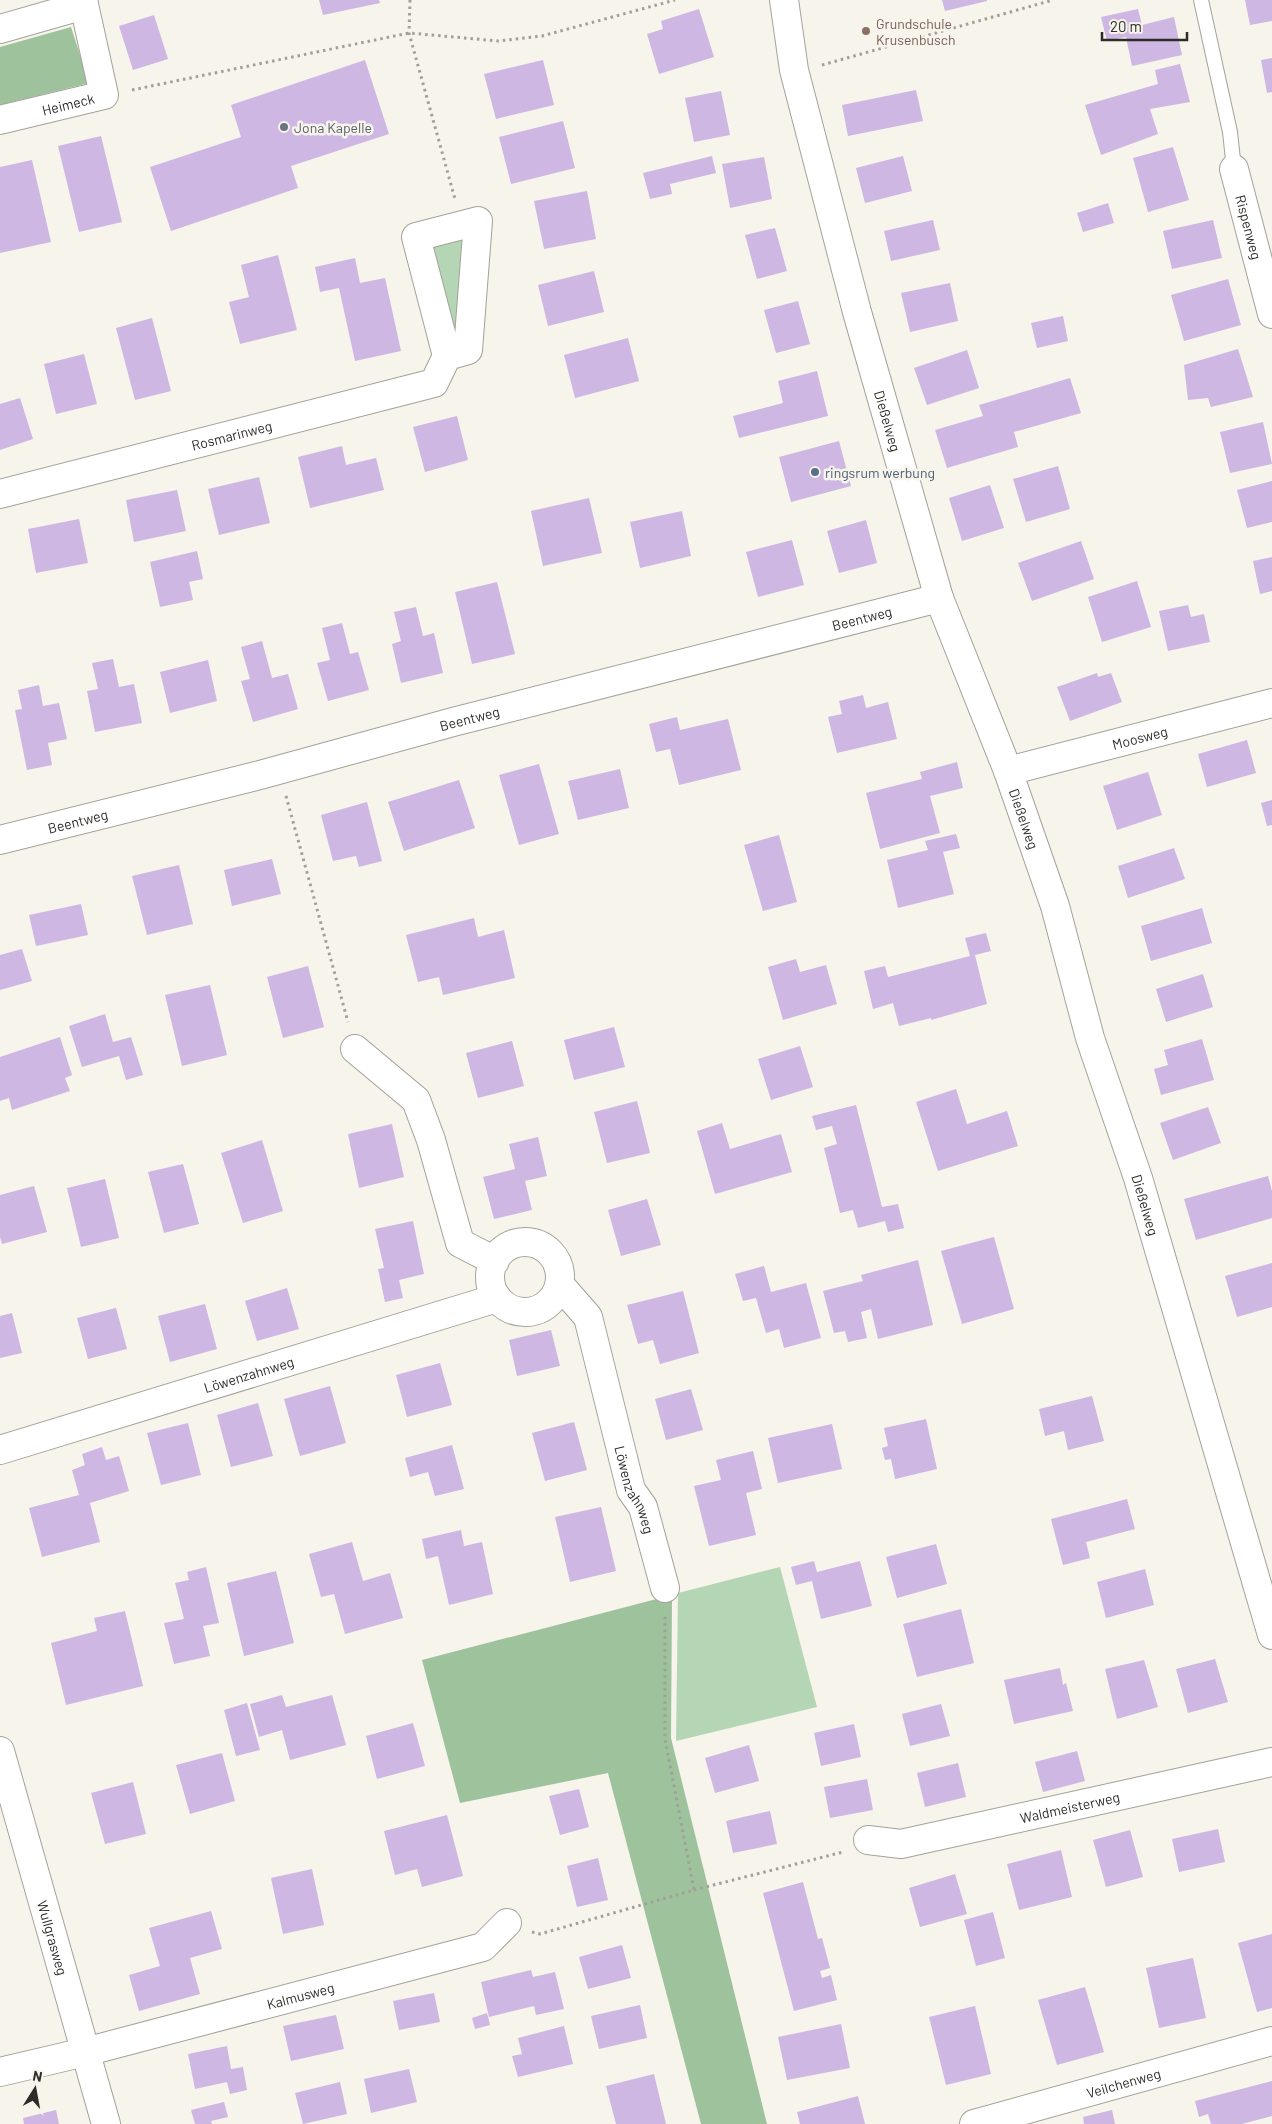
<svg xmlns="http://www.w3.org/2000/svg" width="1272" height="2124" viewBox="0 0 1272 2124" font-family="Barlow,sans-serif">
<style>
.green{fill:#b5d6b4}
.forest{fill:#9dc29c}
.building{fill:#ceb7e3}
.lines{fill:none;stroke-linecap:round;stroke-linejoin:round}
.lane-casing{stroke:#a3a299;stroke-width:16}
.street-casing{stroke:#a3a299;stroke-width:30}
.path{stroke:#a09f98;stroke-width:3;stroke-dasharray:2.5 4;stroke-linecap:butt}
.lane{stroke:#fff;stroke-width:14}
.street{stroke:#fff;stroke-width:28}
.education-dot{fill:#8d6e63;stroke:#f6f4eb;stroke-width:2}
.worship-dot{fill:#6b7280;stroke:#f6f4eb;stroke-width:2}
.service-dot{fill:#5c6f8a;stroke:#f6f4eb;stroke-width:2}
.labels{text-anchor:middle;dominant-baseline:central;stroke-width:5;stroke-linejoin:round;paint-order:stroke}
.education-label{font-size:14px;fill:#785e54;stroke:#f6f4eb;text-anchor:start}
.street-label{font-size:14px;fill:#2d2c29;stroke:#f6f4eb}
.worship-label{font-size:14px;fill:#5b616d;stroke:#f6f4eb;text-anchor:start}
.service-label{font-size:14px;fill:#4e5e75;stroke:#f6f4eb;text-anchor:start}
</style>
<rect width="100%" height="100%" fill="#f6f4eb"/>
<g class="green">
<path d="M478,221l-10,129 -21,6 -31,-119z"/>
<path d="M780,1567l37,140 -141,34 2,-148z"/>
</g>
<g class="forest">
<path d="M71,27l18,56 -89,22v-58z"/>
<path d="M672,1595l-1,143 96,386h-66l-93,-351 -148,30 -38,-143z"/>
</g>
<g class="building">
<path d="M319,0h60l1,3 -57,12z"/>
<path d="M942,0h45v1l-42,10z"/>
<path d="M1245,0h27v21l-22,4z"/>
<path d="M699,9l15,48 -55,17 -12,-40 16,-5 -2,-8z"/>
<path d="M1138,9l4,16 32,-8 8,38 -50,11 -6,-29 -19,4 -6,-24z"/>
<path d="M154,15l14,44 -35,11 -14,-44z"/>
<path d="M1272,58v34l-5,1 -6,-33z"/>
<path d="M365,60l24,74 -98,32 7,22 -127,43 -21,-64 91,-30 -10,-32z"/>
<path d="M543,60l11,45 -58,14 -12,-45z"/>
<path d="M1180,64l10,38 -40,7 8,25 -57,21 -16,-50 73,-21 -3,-14z"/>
<path d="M916,90l7,31 -75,15 -6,-31z"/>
<path d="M721,91l9,44 -36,7 -9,-44z"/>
<path d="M563,121l12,47 -64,16 -12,-47z"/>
<path d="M101,136l21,86 -43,10 -21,-86z"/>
<path d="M1173,147l16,53 -41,12 -15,-54z"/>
<path d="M712,156l4,17 -46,11 2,10 -22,5 -7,-26z"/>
<path d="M903,156l9,35 -47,12 -9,-35z"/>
<path d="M764,157l8,42 -42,9 -8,-44z"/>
<path d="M32,160l19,82 -51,11v-86z"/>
<path d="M587,191l9,48 -52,10 -10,-48z"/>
<path d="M1108,203l6,20 -31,9 -6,-19z"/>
<path d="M933,220l7,30 -49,11 -7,-30z"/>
<path d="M1213,220l9,38 -50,11 -9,-38z"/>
<path d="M775,228l12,43 -30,8 -12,-44z"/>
<path d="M278,255l19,75 -57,14 -11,-42 20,-5 -8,-32z"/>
<path d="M355,258l5,25 25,-5 16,73 -46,10 -16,-73 -19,4 -5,-25z"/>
<path d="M594,271l10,41 -56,14 -10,-41z"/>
<path d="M1228,279l13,46 -57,16 -13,-46z"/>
<path d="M950,283l8,38 -48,11 -9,-39z"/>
<path d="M798,301l12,43 -34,9 -12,-43z"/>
<path d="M1063,316l5,25 -31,7 -6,-25z"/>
<path d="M152,318l19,73 -36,9 -19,-72z"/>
<path d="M628,338l11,43 -64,17 -11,-43z"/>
<path d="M1238,349l15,48 -42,10 -3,-9 -20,2 -4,-35z"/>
<path d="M967,350l12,38 -52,17 -13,-37z"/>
<path d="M84,354l13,50 -41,10 -12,-50z"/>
<path d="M817,371l11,45 -89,22 -6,-22 50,-13 -5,-22z"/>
<path d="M1070,378l11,35 -67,19 4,15 -71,21 -12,-38 48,-14 -4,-11z"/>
<path d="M20,398l13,41 -33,11v-46z"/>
<path d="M457,416l11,44 -43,12 -12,-45z"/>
<path d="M1263,422l9,42 -42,9 -10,-41z"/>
<path d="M839,441l12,45 -60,16 -12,-45z"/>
<path d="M342,446l4,19 30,-7 8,32 -74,18 -12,-51z"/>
<path d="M1058,466l12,43 -44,13 -13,-43z"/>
<path d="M259,477l11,46 -51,12 -11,-46z"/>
<path d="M1272,481v41l-25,6 -10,-38z"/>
<path d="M990,485l14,43 -42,13 -13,-43z"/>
<path d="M177,490l9,41 -52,11 -8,-42z"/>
<path d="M589,498l13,55 -59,13 -12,-55z"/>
<path d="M682,511l9,45 -51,12 -10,-46z"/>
<path d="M79,519l9,44 -52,10 -8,-44z"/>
<path d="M866,520l11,43 -38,10 -12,-42z"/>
<path d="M792,540l12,45 -46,12 -12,-45z"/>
<path d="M1081,541l13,38 -62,22 -14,-38z"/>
<path d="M197,551l6,28 -14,3 4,18 -33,7 -10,-45z"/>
<path d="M1272,557v34l-12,3 -7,-33z"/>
<path d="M1137,581l14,46 -49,15 -14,-45z"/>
<path d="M497,582l18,72 -43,10 -17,-72z"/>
<path d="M1188,605l3,12 13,-3 6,28 -42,9 -9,-40z"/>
<path d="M416,607l7,29 11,-3 9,40 -42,10 -9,-39 9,-3 -7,-29z"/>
<path d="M342,623l8,31 8,-2 11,38 -41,11 -11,-38 13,-3 -8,-32z"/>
<path d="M262,641l10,37 16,-4 10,35 -45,13 -12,-41 9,-2 -9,-32z"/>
<path d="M113,659l6,28 15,-3 8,39 -47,9 -8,-41 11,-2 -6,-26z"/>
<path d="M208,660l9,41 -47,12 -10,-41z"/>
<path d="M1097,673l1,4 13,-4 11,29 -52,19 -13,-34z"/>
<path d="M39,685l4,21 16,-3 8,36 -19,4 4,22 -25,5 -12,-60 7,-1 -4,-19z"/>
<path d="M863,695l3,13 22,-6 9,37 -60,14 -9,-36 14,-3 -3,-13z"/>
<path d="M677,717l3,13 48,-11 13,51 -62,15 -9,-36 -14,3 -7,-28z"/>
<path d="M1247,740l9,33 -49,14 -9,-33z"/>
<path d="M957,762l6,26 -33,8 10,37 -60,16 -14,-56 56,-14 -2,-7z"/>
<path d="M539,764l20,70 -40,11 -20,-70z"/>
<path d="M620,769l9,39 -51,12 -10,-39z"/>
<path d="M1148,772l14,43 -45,15 -14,-44z"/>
<path d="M459,780l16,48 -71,23 -16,-49z"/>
<path d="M1272,800v25l-5,1 -6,-23z"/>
<path d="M367,802l15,59 -23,6 -3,-11 -23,5 -12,-46z"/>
<path d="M956,834l4,14 -17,4 11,42 -56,14 -11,-48 41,-10 -3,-9z"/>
<path d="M779,835l18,67 -34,9 -19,-66z"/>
<path d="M1174,848l11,31 -57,19 -10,-32z"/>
<path d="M272,859l9,35 -49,12 -8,-36z"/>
<path d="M179,865l14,59 -46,11 -15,-59z"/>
<path d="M81,904l7,31 -52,11 -7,-31z"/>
<path d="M1202,908l10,35 -61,18 -10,-35z"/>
<path d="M474,918l4,19 26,-7 11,48 -72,17 -4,-18 -21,5 -12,-47z"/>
<path d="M986,933l5,18 -16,4 12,49 -56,16v-2l-32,8 -6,-23 -20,6 -9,-38 21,-5 3,11 82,-21 -5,-18z"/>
<path d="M22,949l10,32 -32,9v-35z"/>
<path d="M796,959l4,13 26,-7 11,39 -54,16 -15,-53z"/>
<path d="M308,966l16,61 -41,11 -16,-61z"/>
<path d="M1203,974l10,33 -47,15 -10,-33z"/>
<path d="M210,985l17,70 -45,11 -17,-71z"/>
<path d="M105,1014l8,28 18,-5 12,38 -17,5 -7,-24 -37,11 -13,-41z"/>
<path d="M614,1027l11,40 -51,13 -10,-40z"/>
<path d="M60,1037l12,38 -7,3 5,13 -58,19 -3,-12 -9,3v-44z"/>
<path d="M1202,1039l12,41 -53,15 -7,-26 14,-4 -4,-15z"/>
<path d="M512,1041l12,45 -46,12 -12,-45z"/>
<path d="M800,1046l13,41 -42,13 -13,-41z"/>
<path d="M956,1089l11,35 40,-13 11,35 -80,25 -22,-69z"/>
<path d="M637,1101l13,52 -43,10 -13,-51z"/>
<path d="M856,1105l26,102 16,-3 6,24 -16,4 -3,-11 -27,7 -5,-18 -13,3 -16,-65 13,-4 -5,-18 -16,4 -4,-14z"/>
<path d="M1208,1107l13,36 -48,17 -13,-37z"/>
<path d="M722,1123l8,26 51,-15 11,38 -77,22 -18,-63z"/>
<path d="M392,1124l12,53 -45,11 -11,-54z"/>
<path d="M538,1137l9,39 -22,5 7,29 -38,9 -11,-42 32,-8 -6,-25z"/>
<path d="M262,1140l21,71 -40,12 -22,-70z"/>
<path d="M183,1164l16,60 -35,9 -16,-61z"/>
<path d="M1268,1176l4,15v27l-76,22 -12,-41z"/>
<path d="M105,1179l14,59 -38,9 -14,-59z"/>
<path d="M34,1186l13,46 -45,12 -2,-7v-42z"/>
<path d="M647,1199l14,46 -40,11 -13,-46z"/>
<path d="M413,1221l11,53 -25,6 4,18 -18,4 -7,-33 6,-1 -9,-39z"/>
<path d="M994,1237l20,72 -52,15 -21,-73z"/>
<path d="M918,1260l15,65 -55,14 -7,-30 -10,3 6,26 -19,4 -3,-11 -11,2 -11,-42 40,-10 -2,-6z"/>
<path d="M1272,1263v44l-35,10 -12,-41z"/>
<path d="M764,1266l7,26 35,-9 15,55 -37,10 -5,-19 -13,4 -10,-35 -13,3 -8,-27z"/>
<path d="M287,1288l12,41 -42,12 -12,-40z"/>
<path d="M683,1291l16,62 -39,11 -7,-24 -15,4 -11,-39z"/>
<path d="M205,1304l12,45 -47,13 -12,-46z"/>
<path d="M116,1308l11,41 -39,10 -11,-41z"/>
<path d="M12,1313l10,40 -22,5v-42z"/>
<path d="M551,1330l9,36 -43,10 -8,-36z"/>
<path d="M440,1363l12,42 -45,12 -11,-42z"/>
<path d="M330,1386l16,57 -46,13 -16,-57z"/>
<path d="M691,1389l12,41 -37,10 -11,-41z"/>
<path d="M1092,1396l12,45 -36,9 -4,-19 -19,5 -6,-27z"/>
<path d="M258,1403l15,53 -42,11 -14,-52z"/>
<path d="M926,1419l11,50 -42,10 -4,-20 -6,1 -3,-12 6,-2 -4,-18z"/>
<path d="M574,1422l13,48 -42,11 -13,-48z"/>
<path d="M188,1423l13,52 -40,10 -14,-52z"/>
<path d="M832,1424l10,45 -64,14 -10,-45z"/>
<path d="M452,1445l12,44 -29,7 -7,-24 -18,5 -5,-19z"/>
<path d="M102,1447l4,13 13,-4 10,35 -39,12 10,39 -58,15 -13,-49 50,-13 -7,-25 13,-5 -3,-11z"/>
<path d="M753,1451l9,38 -16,4 10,42 -47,11 -15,-60 27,-6 -5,-20z"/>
<path d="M1127,1499l8,30 -49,13 4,16 -27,7 -12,-46z"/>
<path d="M601,1507l15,64 -46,11 -15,-65z"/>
<path d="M461,1530l3,16 18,-4 11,52 -44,11 -11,-49 -12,3 -4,-20z"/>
<path d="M352,1542l11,39 27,-8 13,45 -58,16 -11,-40 -13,3 -12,-43z"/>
<path d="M936,1544l11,40 -50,14 -11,-41z"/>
<path d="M814,1561l3,11 43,-11 12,45 -51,13 -9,-38 -16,4 -5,-18z"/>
<path d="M206,1567l13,56 -16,3 7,30 -36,8 -10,-41 20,-4 -9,-36 14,-3 -2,-8z"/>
<path d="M1145,1569l9,36 -48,13 -9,-36z"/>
<path d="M276,1571l18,72 -50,13 -17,-73z"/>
<path d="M961,1609l13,54 -57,14 -14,-53z"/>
<path d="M125,1611l18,75 -77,19 -15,-62 46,-12 -3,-13z"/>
<path d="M1215,1659l13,43 -40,11 -12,-44z"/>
<path d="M1144,1660l14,47 -41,12 -12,-50z"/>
<path d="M1060,1668l3,17 3,-2 7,28 -59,13 -10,-44z"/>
<path d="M282,1695l4,12 46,-12 14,50 -56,15 -8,-30 -23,7 -9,-33z"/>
<path d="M247,1703l13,47 -24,6 -12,-46z"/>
<path d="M941,1704l9,32 -40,10 -8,-32z"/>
<path d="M413,1723l12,43 -48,13 -11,-43z"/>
<path d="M854,1724l7,33 -40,9 -7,-33z"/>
<path d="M749,1745l10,36 -44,12 -10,-35z"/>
<path d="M1077,1751l8,30 -42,11 -8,-30z"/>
<path d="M222,1753l13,48 -45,13 -14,-49z"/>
<path d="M958,1763l8,34 -41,10 -8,-34z"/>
<path d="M867,1779l6,31 -43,8 -6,-31z"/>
<path d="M133,1782l13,52 -41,10 -14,-51z"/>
<path d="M579,1789l10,38 -29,8 -11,-39z"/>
<path d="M770,1811l7,33 -44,9 -7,-32z"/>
<path d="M447,1815l16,61 -41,11 -5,-18 -22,6 -11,-44z"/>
<path d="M1218,1829l7,33 -46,10 -7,-33z"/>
<path d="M1130,1830l13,47 -37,10 -13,-47z"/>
<path d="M1061,1850l11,47 -53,13 -12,-46z"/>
<path d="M598,1858l10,42 -31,7 -10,-41z"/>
<path d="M312,1869l12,56 -41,9 -12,-56z"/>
<path d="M955,1874l12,40 -47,13 -11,-39z"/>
<path d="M803,1882l15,57 4,-1 8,30 -10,3 2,7 9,-3 6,25 -43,11 -31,-118z"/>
<path d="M211,1911l11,38 -32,9 10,36 -61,17 -10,-36 31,-9 -11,-38z"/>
<path d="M993,1912l12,46 -29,8 -12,-46z"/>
<path d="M1272,1934v74l-15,4 -19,-69z"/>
<path d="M622,1945l9,33 -43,11 -9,-32z"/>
<path d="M1193,1958l13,60 -47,10 -13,-60z"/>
<path d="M531,1970l2,7 22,-5 9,37 -28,6 -2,-9 -45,11 -8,-35z"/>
<path d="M1085,1987l19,65 -47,13 -19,-65z"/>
<path d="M434,1993l6,29 -41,8 -6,-29z"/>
<path d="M640,2005l7,33 -48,11 -8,-33z"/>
<path d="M975,2006l16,68 -45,11 -17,-68z"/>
<path d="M487,2013l3,12 -15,4 -3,-11z"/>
<path d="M336,2015l8,34 -53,12 -8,-35z"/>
<path d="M841,2024l9,44 -63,12 -9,-43z"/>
<path d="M564,2026l9,38 -55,13 -6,-21 10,-2 -4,-16z"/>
<path d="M227,2046l4,23 12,-2 4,23 -17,4 -3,-12 -32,7 -7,-35z"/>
<path d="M409,2069l8,33 -46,11 -7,-34z"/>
<path d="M654,2074l12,50h-50l-10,-38z"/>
<path d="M1272,2081v35l-30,8h-31l-3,-10 -9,3 -4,-16z"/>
<path d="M340,2082l7,32 -44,10 -8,-31z"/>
<path d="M858,2096l7,28h-65l-3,-12z"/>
<path d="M224,2102l4,15 -17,4 1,3h-17l-4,-14z"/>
<path d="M56,2110l3,14h-35l-1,-6z"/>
<path d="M1112,2110l3,14h-31l-1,-7z"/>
</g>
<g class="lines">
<defs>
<path id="lane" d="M1201,0l29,132 4,37"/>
<g id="street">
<path id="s1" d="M784,0l10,70 63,242 82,286 69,173 47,135 35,132 48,140 134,457"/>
<path d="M0,29l84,-24"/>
<path id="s2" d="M0,120l104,-25 -21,-95"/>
<path id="s3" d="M1234,169l38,145"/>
<path id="s4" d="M0,494l434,-111 13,-27 -31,-119 62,-16 -10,129 -21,6"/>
<path id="s5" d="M1008,771l264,-68"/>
<path id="s6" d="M0,840l260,-65 193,-53 486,-124"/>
<path d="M355,1049l61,51 15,40 29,103 35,18"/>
<circle cx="525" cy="1277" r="35"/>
<path id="s7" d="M560,1285l28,32 43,173 12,17 22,81"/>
<path id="s8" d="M0,1450l497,-152"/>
<path id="s9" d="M0,1751l106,373"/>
<path id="s10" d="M868,1840l33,4 371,-82"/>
<path id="s11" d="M0,2072l85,-20 398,-105 24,-24"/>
<path id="s12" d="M974,2124l298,-83"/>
</g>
</defs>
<use href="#lane" class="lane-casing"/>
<use href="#street" class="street-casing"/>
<g class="path">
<path d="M410,0l-1,33 46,166"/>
<path d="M822,65l231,-65"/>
<path d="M132,90l277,-57 89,8 44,-5 133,-36"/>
<path d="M286,796l62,226"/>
<path d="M694,1890l149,-38"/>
<path d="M532,1932l8,2 154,-44 -29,-151v-123"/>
</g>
<use href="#lane" class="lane"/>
<use href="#street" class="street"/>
</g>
<circle class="education-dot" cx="866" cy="31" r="5"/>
<circle class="worship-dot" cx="284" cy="127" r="5"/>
<circle class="service-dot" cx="815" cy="472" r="5"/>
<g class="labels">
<g class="education-label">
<text x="876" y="23">Grundschule<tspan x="876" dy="16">Krusenbusch</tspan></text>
</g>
<g class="street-label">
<text stroke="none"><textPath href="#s2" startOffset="70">Heimeck</textPath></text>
<text stroke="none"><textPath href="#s3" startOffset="60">Rispenweg</textPath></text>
<text stroke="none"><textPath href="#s1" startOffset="434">Dießelweg</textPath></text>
<text stroke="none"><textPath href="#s4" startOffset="239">Rosmarinweg</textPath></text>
<text stroke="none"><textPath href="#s6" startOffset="890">Beentweg</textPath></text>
<text stroke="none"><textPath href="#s6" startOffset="485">Beentweg</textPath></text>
<text stroke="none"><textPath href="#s5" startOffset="136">Moosweg</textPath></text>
<text stroke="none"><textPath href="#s1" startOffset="855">Dießelweg</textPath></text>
<text stroke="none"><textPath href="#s6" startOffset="80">Beentweg</textPath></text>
<text stroke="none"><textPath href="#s1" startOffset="1260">Dießelweg</textPath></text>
<text stroke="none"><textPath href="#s8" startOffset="260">Löwenzahnweg</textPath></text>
<text stroke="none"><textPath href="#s7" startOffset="222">Löwenzahnweg</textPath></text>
<text stroke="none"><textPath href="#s10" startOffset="206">Waldmeisterweg</textPath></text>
<text stroke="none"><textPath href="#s9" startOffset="194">Wullgrasweg</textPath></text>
<text stroke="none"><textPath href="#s11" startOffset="310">Kalmusweg</textPath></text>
<text stroke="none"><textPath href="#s12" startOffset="155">Veilchenweg</textPath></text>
</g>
<g class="worship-label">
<text x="294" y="127">Jona Kapelle</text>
</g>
<g class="service-label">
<text x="825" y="472">ringsrum werbung</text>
</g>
</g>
<g transform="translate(35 2089) rotate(11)" stroke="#f6f4eb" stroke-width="4" paint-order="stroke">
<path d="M0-4L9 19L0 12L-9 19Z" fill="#2d2c29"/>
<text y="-8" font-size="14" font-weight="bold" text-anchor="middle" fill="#2d2c29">N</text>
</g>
<path d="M1102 32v8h85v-8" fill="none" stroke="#2d2c29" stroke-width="2.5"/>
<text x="1110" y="32" font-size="15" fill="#2d2c29" stroke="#f6f4eb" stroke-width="4" paint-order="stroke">20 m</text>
</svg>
